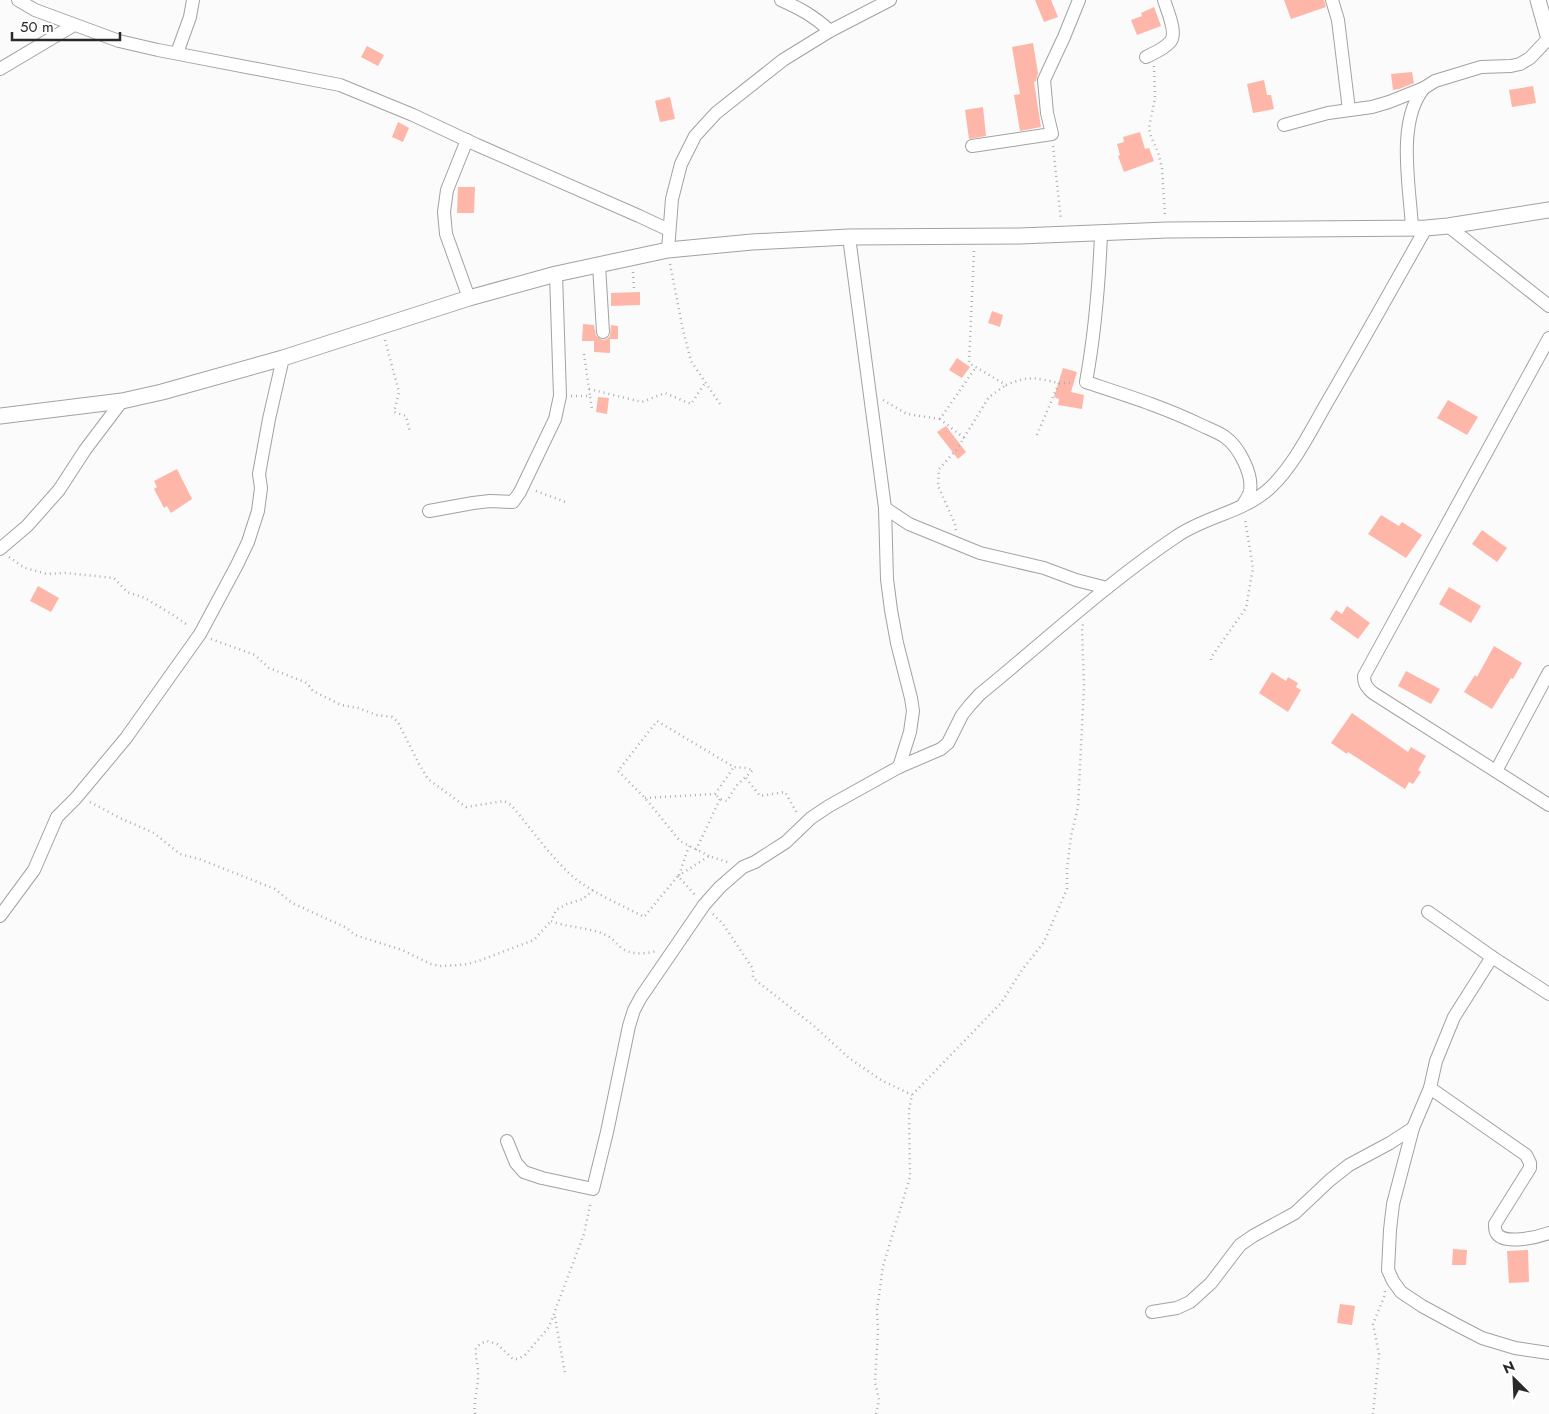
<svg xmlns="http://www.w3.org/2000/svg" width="1549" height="1414" viewBox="0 0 1549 1414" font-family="Jost,sans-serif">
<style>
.building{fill:#feb6a8}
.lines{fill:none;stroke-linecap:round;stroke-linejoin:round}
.minor-casing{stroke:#a1a2a3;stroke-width:14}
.tertiary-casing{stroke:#a1a2a3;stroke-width:17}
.path{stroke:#aeaeaf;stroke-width:2.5;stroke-dasharray:1 4;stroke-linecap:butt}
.minor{stroke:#fff;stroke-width:12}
.tertiary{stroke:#fff;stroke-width:15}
</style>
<rect width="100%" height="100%" fill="#fbfbfc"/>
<g class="building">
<path d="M1035,0h16l7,17 -14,5z"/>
<path d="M1284,0h40l2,7 -35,12z"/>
<path d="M1154,7l7,19 -24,9 -6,-15 11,-4 -1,-3z"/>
<path d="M1033,43l5,30 -2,8 -2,1 7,45 -21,4 -6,-36 6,-1 -8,-47z"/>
<path d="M367,46l17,9 -6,11 -17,-9z"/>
<path d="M1412,72l2,11 -15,6 -6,1 -2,-16z"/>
<path d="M1264,80l3,15h4l3,14 -21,4 -6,-29z"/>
<path d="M1533,86l3,17 -24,4 -3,-17z"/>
<path d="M670,97l5,22 -15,3 -5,-21z"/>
<path d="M983,107l3,29 -17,3 -4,-29z"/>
<path d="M398,122l11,6 -6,14 -11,-5z"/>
<path d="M1140,132l5,17 4,-1 5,13 -30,11 -6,-16 2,-1 -3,-11 7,-2 -1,-5z"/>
<path d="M458,187h17l-1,26h-17z"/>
<path d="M640,292v13l-29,1v-13z"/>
<path d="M992,311l11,4 -3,12 -12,-4z"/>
<path d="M583,324l11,1 2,11 7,4 4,-1 3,-3 1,-11 7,1v13h-8v14l-16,-1v-11h-12z"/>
<path d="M957,358l13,9 -8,11 -13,-8z"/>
<path d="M1063,368l14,4 -6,20 13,3 -2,14 -24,-4 1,-6 -5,-2z"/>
<path d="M598,397l11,1 -2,16 -11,-2z"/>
<path d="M1448,400l30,17 -11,18 -30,-17z"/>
<path d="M946,426l20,26 -8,7 -21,-27z"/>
<path d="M177,469l15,30 -21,14 -4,-7 -3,2 -10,-19 3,-2 -3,-6z"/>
<path d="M1381,515l18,11 3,-4 20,13 -16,23 -38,-24z"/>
<path d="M1482,530l25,18 -10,14 -25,-18z"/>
<path d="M38,586l21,12 -8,14 -21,-11z"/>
<path d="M1449,587l32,19 -10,17 -32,-19z"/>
<path d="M1347,606l23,17 -12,16 -28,-20 6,-9 6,4z"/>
<path d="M1494,646l28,17 -9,16 -2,-1 -19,31 -28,-17 11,-17 2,2z"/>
<path d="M1406,671l34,18 -9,15 -33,-18z"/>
<path d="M1272,672l14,9 2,-4 10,6 -2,4 5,3 -13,22 -29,-19z"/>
<path d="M1352,713l56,39 3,-5 15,9 -8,14 3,2 -8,12 -4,-2 -4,7 -57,-37 -1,2 -16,-11z"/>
<path d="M1453,1249l14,1 -1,15h-14z"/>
<path d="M1528,1250l1,32 -20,1 -2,-32z"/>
<path d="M1340,1304l15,2 -3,19 -15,-2z"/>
</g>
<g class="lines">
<defs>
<g id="minor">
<path d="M18,0l17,10 84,31 39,9 182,35 73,30 64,30 162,71 30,14"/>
<path d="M781,0c20,9 33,16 49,31"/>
<path d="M1332,0l6,20 11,90"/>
<path d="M177,53l13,-36 3,-17"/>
<path d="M1146,57c8,-4 18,-8 24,-15 8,-8 -3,-32 -6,-42"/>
<path d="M0,69l74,-44"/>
<path d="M1284,125l44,-12 44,-6 17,-5 35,-14 11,-7 46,-14 30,-1 9,-2 10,-6 19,-20"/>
<path d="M467,140l-20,50 -3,22 2,22 23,64"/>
<path d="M972,146l80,-12 -5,-21 -3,-33 20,-43 15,-37"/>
<path d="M1448,226l101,80"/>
<path d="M1412,228c-2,-41 -16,-106 12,-140"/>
<path d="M1101,234c-2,50 -6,99 -15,148 39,13 78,25 115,43 8,4 17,7 24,12 14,10 28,37 25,54 -1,5 -5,10 -7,14"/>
<path d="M849,237l36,271 2,71 4,31 6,33 14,55 2,13 -3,21 -11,35"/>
<path d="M668,250l4,-51 9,-35 14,-28 21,-23 67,-53 47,-29 60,-31"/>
<path d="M599,265l4,67"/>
<path d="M1549,338l-185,338c0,8 3,12 9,17l176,112"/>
<path d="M885,508l24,16 71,29 64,15 32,12 31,8"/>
<path d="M429,511l44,-8 17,-2 23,1 7,-10 35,-73 5,-23 -4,-122"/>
<path d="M0,549l27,-23 32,-36 26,-40 37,-49"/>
<path d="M1496,771l53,-99"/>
<path d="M1428,912l64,45 57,37"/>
<path d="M0,916l34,-46 23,-53 19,-19 50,-60 74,-104 37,-69 11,-23 10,-31 3,-23 -2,-14 10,-55 14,-61"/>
<path d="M1492,957l-38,60 -18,44 -6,27 -17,40 -20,76 -3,26 -2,40 5,11 8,11 21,14 33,18 27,14 33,10 34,5"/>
<path d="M1430,1088l96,67 4,8v5l-35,56c0,2 0,6 1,8 6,14 42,5 53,1"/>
<path d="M507,1141l9,22 8,9 18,6 51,11 14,-57 22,-106 5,-16 7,-13 63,-92 16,-18 23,-20 12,-5 31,-20 25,-24 18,-12 70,-39 42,-18 7,-6 14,-28 8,-10 10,-11c65,-53 127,-111 197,-158 29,-20 68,-24 94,-49 24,-23 41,-59 58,-88 33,-57 65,-114 97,-171"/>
<path d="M1152,1312l25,-4 13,-6 21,-19 29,-38 13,-9 42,-23 35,-33 19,-15 41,-22 23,-15"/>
</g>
<g id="tertiary">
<path d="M1538,0l11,39"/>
<path d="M0,416l122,-15 40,-9 121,-34 186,-60 87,-24 112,-24 84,-8 97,-5 171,-1 147,-6 259,-2 22,-2 101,-16"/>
</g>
</defs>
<use href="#minor" class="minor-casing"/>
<use href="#tertiary" class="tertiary-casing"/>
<g class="path">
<path d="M1154,66l1,32 -6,30 2,9 7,15 4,16 3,48"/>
<path d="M1053,146l8,74"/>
<path d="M974,251l-5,112 37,22c24,-10 29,-7 53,-2l-22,52"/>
<path d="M670,264l13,66 8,31 29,43"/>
<path d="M633,272l1,17"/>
<path d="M385,340l14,52 -5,20 12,4 4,16"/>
<path d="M584,354l6,42"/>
<path d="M1059,383h13"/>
<path d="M589,389l53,13 23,-9 26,11 14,-21"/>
<path d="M571,396h19l2,13"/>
<path d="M883,400l24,14 33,5"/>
<path d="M964,438l-24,-19 36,-52"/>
<path d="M536,491l32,12"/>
<path d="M956,530l-1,-6 -17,-38 1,-17 18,-20 32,-52 17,-12"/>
<path d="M9,557l16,11 22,6 19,-1 48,5 13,14 18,6 28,17 16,11"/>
<path d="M211,639l44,16 14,13 38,15 6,8 28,14 17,3 19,7 15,2 6,5 21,42 9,15 38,28 38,-6 7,4c20,23 43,57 66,75 20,15 45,25 67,37l34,-41 17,19"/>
<path d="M1211,660l1,-4 34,-48 7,-40 -8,-49"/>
<path d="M746,778l14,18 25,-4 12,21"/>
<path d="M645,798l70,-4 19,-27"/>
<path d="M90,802l32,17 32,14 26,21 22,6 73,29 17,14 55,25 8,7 47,15 29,14 9,2 19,-1 9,-1 13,-4 53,-20 17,-19"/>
<path d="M696,850l24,-51"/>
<path d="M709,856l-29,-15 -35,-43 -27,-27 39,-50 77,46 11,1 8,2 -17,16 -9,15 -7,-2 -5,-5"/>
<path d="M679,875l10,-29"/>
<path d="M678,876l31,-20 21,7"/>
<path d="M593,890l-10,9 -16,5 -11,6 -5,11c18,7 39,6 57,15 5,3 9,9 15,13 10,6 22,5 33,2"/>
<path d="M713,914l10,10 30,45v9l61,48 35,32 32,22 31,15"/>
<path d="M555,1317l10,57"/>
<path d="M475,1414c-2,-15 4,-28 3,-41 0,-9 -3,-16 -2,-25l4,-4 7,-3 10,3 16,15h5l7,-4 24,-28 35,-93 7,-33"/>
<path d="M876,1414l3,-14 -4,-18 3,-51 -1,-21 6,-44 27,-89 -1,-67 3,-15 89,-92 21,-33 22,-28 23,-53v-20l4,-33 7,-29 6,-121 -2,-57 1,-5"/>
<path d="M1373,1414l6,-60 -6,-30 11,-27 1,-6"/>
</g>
<use href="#minor" class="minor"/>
<use href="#tertiary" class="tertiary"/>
</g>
<g transform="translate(1514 1379) rotate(336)" stroke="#ffffff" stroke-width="4" paint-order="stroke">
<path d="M0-4L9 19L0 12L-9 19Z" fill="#29292a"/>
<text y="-8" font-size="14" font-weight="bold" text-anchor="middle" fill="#29292a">N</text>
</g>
<path d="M12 32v8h108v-8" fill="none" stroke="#29292a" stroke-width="2.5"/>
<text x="20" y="32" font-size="15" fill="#29292a" stroke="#ffffff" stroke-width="4" paint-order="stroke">50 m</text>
</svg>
